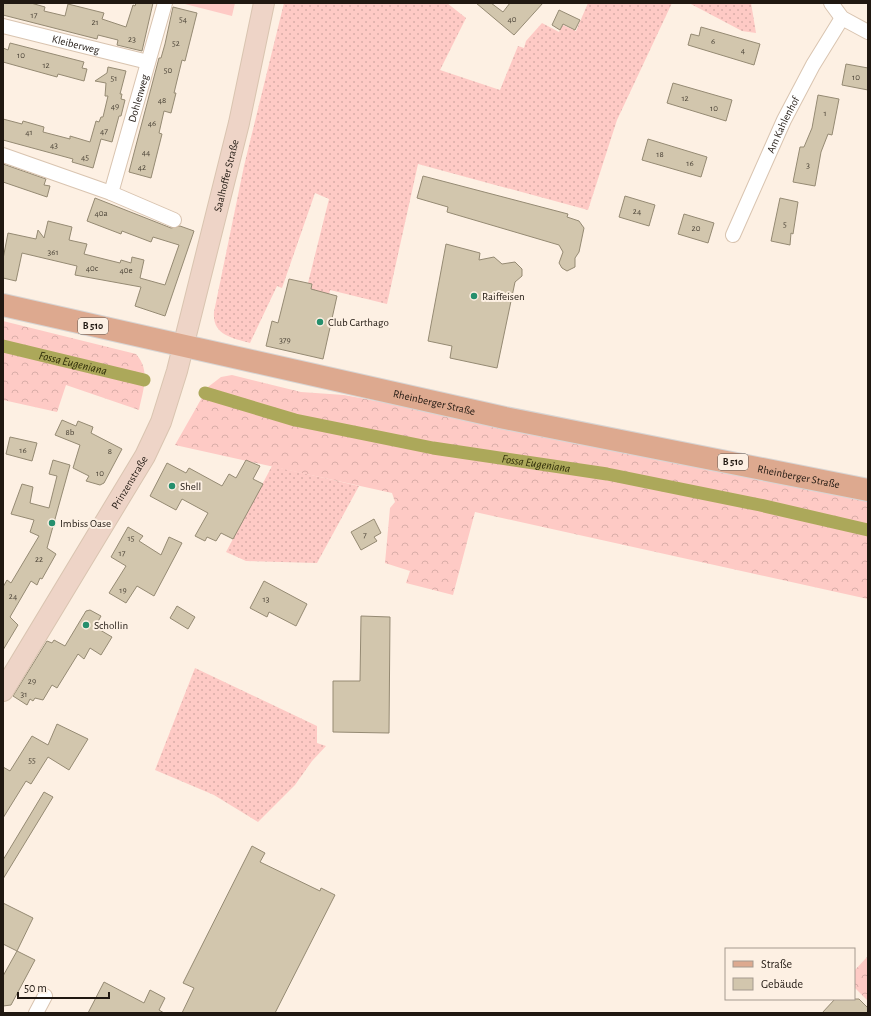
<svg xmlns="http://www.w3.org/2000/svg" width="871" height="1016" viewBox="0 0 871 1016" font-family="'Alegreya Sans',sans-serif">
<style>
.grass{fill:url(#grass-dots)}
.forest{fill:url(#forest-crowns)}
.park{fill:#fecac5}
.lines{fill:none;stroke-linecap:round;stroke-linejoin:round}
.canal{stroke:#aca85a;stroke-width:13}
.building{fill:#d2c6ad;stroke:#958a73}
.minor-casing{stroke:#d9c4b0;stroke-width:16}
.secondary-casing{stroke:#d9c4b0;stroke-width:22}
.primary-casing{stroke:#d7d5d4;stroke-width:24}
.minor{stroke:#fff;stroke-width:14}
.secondary{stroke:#eed4c7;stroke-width:20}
.primary{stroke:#dda98f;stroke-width:22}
.poi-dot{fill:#258f6d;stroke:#fdf0e3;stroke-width:1.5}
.labels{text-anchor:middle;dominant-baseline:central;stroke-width:4;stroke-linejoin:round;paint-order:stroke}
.number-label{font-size:9px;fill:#4c4438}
.shield{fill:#fdf0e3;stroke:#625950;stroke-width:1}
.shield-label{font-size:10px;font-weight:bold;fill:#201811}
.street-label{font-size:11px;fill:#201811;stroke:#fdf0e3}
.poi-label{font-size:11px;fill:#201811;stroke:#fdf0e3;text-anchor:start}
.water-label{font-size:12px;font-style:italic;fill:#2f2d09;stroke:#fdf0e3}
</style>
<defs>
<pattern id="grass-dots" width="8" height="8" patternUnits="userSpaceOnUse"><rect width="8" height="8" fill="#fecac5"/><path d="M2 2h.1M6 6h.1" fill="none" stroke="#d9ada8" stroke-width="1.8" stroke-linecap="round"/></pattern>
<pattern id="forest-crowns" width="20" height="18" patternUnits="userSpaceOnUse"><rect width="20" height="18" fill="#fecac5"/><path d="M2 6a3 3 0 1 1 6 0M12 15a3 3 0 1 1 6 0" fill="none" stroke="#d9ada8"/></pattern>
</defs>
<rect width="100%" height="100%" fill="#fdf0e3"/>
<g class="grass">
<path d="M284,3h163l19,15 -26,52 60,20 18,-44 6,2 2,-7 16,-18 17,9 4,-7 13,6 12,-28h84l-55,117 -29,90 -170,-46 -31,140 -57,-14 -1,5 -2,-2 -1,1 -15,-4 1,-6 -4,-1 21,-84 -14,-6 -33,95 -5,-2 -27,57c-18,-5 -38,-8 -36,-31l30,-146z"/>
<path d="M689,3h62l5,30 -14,-2z"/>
<path d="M272,466l87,20 -42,77 -71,-2 -20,-9z"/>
<path d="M195,668l122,58v17l9,3 -14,15 -17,24 -37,37 -44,-27 -59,-25z"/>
</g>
<g class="forest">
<path d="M3,321l133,33c15,17 7,36 3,56l-73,-25 -9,27 -54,-12z"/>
<path d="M232,375l69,17 43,3 291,54 233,47v103l-393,-87 -22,83 -47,-12 4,-12 -25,-8 5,-55 5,-6 -3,-9 -217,-48 33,-58 13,-10z"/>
<path d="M868,956v45l-14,-14v-16z"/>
</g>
<path class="park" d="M181,3h54l-3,13z"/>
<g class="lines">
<g class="canal">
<path id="s1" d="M3,346l141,34"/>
<path id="s2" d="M205,393l90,27 138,28 174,26 153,31 108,25"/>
</g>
</g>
<g class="building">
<path d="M3,3h28l14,4 -1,4 21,5 3,-12 36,9 -2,6 24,8 7,-22 2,1 1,-3h17l-11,48 -25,-6 1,-5 -20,-5 -1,4 -94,-24z"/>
<path d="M476,3h15l12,9 7,-9h33l-29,32z"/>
<path d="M173,7l24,6 -12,48 -3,-1 -8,33h2l-5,20 -7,-2 -5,22 3,1 -11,44 -22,-6 30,-114h2l4,-14z"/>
<path d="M559,10l21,10 -5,10 -12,-6 -3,6 -8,-5z"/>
<path d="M701,27l59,17 -6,21 -66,-20 3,-11 8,2z"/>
<path d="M10,43l74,19 -2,6 5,1 -3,12 -26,-7 -1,3 -54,-15v-14l5,2z"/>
<path d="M846,64l22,4v22l-26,-5z"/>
<path d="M108,67l18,4 -6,23h2l-1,5 4,1 -4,16h-2l-7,26 -11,-3 -8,29 -21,-6 1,-3 -70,-19v-21l19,5 1,-3 21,6 -1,5 27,7v-3l20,6 6,-21 3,1 2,-5h2l5,-21h-3l1,-13 -11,-2 12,-8z"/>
<path d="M673,83l59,17 -6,21 -59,-18z"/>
<path d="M818,95l21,4 -7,36 -4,-1 -7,18 -6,34 -22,-4 7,-35h4l8,-19z"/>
<path d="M648,139l59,18 -6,20 -59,-17z"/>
<path d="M3,164l43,15 -2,6 6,1 -3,11 -44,-15z"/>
<path d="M423,176l145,38 -1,3 12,4 5,7 -5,24 -4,6v9l-8,4 -5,-3 -3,-5 4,-11 -4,-7 -112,-33 1,-5 -31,-9z"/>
<path d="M625,196l30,9 -6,21 -30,-9z"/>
<path d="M95,198l76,30 9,-2 14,5 -29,85 -30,-10 6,-19 -66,-12 2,-9 -55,-13 -6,28 -13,-3v-19l5,-26 28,6 2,-9 6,8 4,-17 24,6 -3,13 18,4 -3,10 36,9 1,-3 10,3 1,-6 12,3 -4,18 25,7 14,-40 -26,-8 -2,5 -29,-11 -1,3 -34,-13z"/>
<path d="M780,198l18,4 -5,32 -2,-1 -1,12 -19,-4z"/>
<path d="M684,214l30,9 -6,20 -30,-9z"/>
<path d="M446,244l34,9 -1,7 15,-3 8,7 13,-2 7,7v7l-7,6 -18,86 -47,-10 2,-12 -24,-5z"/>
<path d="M289,279l23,5 -1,5 26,7 -14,63 -57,-13 6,-25 6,2z"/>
<path d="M62,420l14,6 2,-5 15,6 -2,6 31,16 -18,34 -4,2 -14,-4 3,-5 -16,-8 7,-23 -25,-10z"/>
<path d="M10,437l27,6 -5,18 -26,-7z"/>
<path d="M53,460l17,5 -23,83 9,6 -14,25 -2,-1 -3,7 -6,-4 -21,36 8,8 -15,25v-63l4,-7 4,3 28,-47 -9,-4 4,-12 -23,-6 11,-30 11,3 -3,16 19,5 8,-32 -8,-2z"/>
<path d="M246,460l14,6 -7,13 10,5 -30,55 -12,-6 -5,8 -9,-4 -2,4 -10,-5 13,-23 -26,-14 -6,11 -26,-14 17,-33 19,10 3,-5 33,18 7,-12 7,4z"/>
<path d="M374,519l7,14 -7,4 3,4 -16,9 -10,-18z"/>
<path d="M128,527l15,9 -4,5 22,14 8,-18 13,6 -28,53 -17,-10 -11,17 -17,-10 17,-27 -15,-9z"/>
<path d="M264,581l43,23 -11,22 -27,-14 -2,5 -17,-9z"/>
<path d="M177,606l18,11 -7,12 -18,-11z"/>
<path d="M90,610l11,6 -6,11 17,10 -11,18 -11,-7 -6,11 -6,-5 -21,34 -5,-3 -9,15 -8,-2 -2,3 -3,-2 -3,6 -14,-9 34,-55 5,2 2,-3 11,6 21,-35z"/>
<path d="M361,616l29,1 -1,116 -56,-1v-51h27z"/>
<path d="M57,724l31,15 -19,31 -21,-13 -17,27 -5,-3 -23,37v-51l7,4 22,-35 16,9z"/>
<path d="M44,792l9,5 -50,82v-19z"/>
<path d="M252,846l13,7 -5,9 60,29 1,-3 14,7 -60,118h-93l12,-25 -11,-5z"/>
<path d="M3,903l30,15 -16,33 -14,-7z"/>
<path d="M17,951l18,9 -24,45 -8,1v-30z"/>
<path d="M104,982l40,21 6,-13 15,8 -6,12 5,3h-76z"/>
<path d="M835,999h24l9,9v5h-46z"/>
</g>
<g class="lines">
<defs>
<g id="minor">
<path d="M831,3l11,15 26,14"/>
<path id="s3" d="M3,26l145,36"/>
<path id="s4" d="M3,155l108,38 54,-190"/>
<path d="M111,193l63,27"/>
<path id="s5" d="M733,235l51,-115 29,-55 29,-47"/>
<path d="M36,1013l9,-17"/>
</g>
<g id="secondary">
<path id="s6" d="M3,691l142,-235 16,-34 16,-51 62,-248 25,-120"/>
</g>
<g id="primary">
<path id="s7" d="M3,305l502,113 363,72"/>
</g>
</defs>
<use href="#minor" class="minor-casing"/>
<use href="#secondary" class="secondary-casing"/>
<use href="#primary" class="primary-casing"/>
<use href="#minor" class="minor"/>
<use href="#secondary" class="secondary"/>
<use href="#primary" class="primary"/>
</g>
<g class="poi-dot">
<circle cx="474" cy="296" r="4"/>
<circle cx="320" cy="322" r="4"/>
<circle cx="172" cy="486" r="4"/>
<circle cx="52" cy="523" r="4"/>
<circle cx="86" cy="625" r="4"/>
</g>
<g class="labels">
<g class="number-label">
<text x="34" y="15">17</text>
<text x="183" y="19">54</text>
<text x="512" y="19">40</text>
<text x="95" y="22">21</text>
<text x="132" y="39">23</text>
<text x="713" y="41">6</text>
<text x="176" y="43">52</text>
<text x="743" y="50">4</text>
<text x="21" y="55">10</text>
<text x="46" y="65">12</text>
<text x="168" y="70">50</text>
<text x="856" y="77">10</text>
<text x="114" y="78">51</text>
<text x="685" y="98">12</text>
<text x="162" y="100">48</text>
<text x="115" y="106">49</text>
<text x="714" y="108">10</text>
<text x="825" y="113">1</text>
<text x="152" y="123">46</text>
<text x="104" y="131">47</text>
<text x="29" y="132">41</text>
<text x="54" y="145">43</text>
<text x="146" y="152">44</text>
<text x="660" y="154">18</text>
<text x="85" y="157">45</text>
<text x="690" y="163">16</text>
<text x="808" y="165">3</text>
<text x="142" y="167">42</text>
<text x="637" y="211">24</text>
<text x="101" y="213">40a</text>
<text x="785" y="224">5</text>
<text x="696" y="228">20</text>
<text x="53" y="252">361</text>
<text x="92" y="268">40c</text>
<text x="126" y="270">40e</text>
<text x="285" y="340">379</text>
<text x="70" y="432">8b</text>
<text x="23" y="450">16</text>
<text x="110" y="451">8</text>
<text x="100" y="473">10</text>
<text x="365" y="535">7</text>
<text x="131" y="538">15</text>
<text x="122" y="553">17</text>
<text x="39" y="559">22</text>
<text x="123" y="590">19</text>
<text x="13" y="596">24</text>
<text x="266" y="599">13</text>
<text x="32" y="681">29</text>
<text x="24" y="694">31</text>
<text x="32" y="760">55</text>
</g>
<g class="shield">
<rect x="78" y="318" width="30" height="16" rx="3"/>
<rect x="718" y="454" width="30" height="16" rx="3"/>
</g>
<g class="shield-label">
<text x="93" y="326">B 510</text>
<text x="733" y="462">B 510</text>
</g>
<g class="street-label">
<text stroke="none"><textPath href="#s3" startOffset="75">Kleiberweg</textPath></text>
<text stroke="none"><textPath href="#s4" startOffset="213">Dohlenweg</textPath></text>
<text stroke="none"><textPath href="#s5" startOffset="121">Am Kahlenhof</textPath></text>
<text stroke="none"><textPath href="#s6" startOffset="567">Saalhoffer Straße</textPath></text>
<text stroke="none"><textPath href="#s7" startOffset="442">Rheinberger Straße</textPath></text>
<text stroke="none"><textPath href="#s7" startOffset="814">Rheinberger Straße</textPath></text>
<text stroke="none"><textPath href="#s6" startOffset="244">Prinzenstraße</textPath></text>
</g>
<g class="poi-label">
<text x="482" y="296">Raiffeisen</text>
<text x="328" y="322">Club Carthago</text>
<text x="180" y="486">Shell</text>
<text x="60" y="523">Imbiss Oase</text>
<text x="94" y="625">Schollin</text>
</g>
<g class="water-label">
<text stroke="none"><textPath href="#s1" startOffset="72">Fossa Eugeniana</textPath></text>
<text stroke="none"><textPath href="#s2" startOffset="339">Fossa Eugeniana</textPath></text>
</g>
</g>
<rect width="871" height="1016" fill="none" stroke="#201811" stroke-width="8"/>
<rect x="725" y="948" width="130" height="52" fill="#fdf0e3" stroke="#a59a8f"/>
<rect x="733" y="961" width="20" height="6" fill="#dda98f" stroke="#a59a8f"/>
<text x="761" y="968" font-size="12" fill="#201811">Straße</text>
<rect x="733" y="978" width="20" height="12" fill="#d2c6ad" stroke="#a59a8f"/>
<text x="761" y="988" font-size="12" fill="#201811">Gebäude</text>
<path d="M18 992v6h91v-6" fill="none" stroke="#201811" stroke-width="2"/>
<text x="24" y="992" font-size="12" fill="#201811" stroke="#fdf0e3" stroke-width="3" paint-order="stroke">50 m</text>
</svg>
